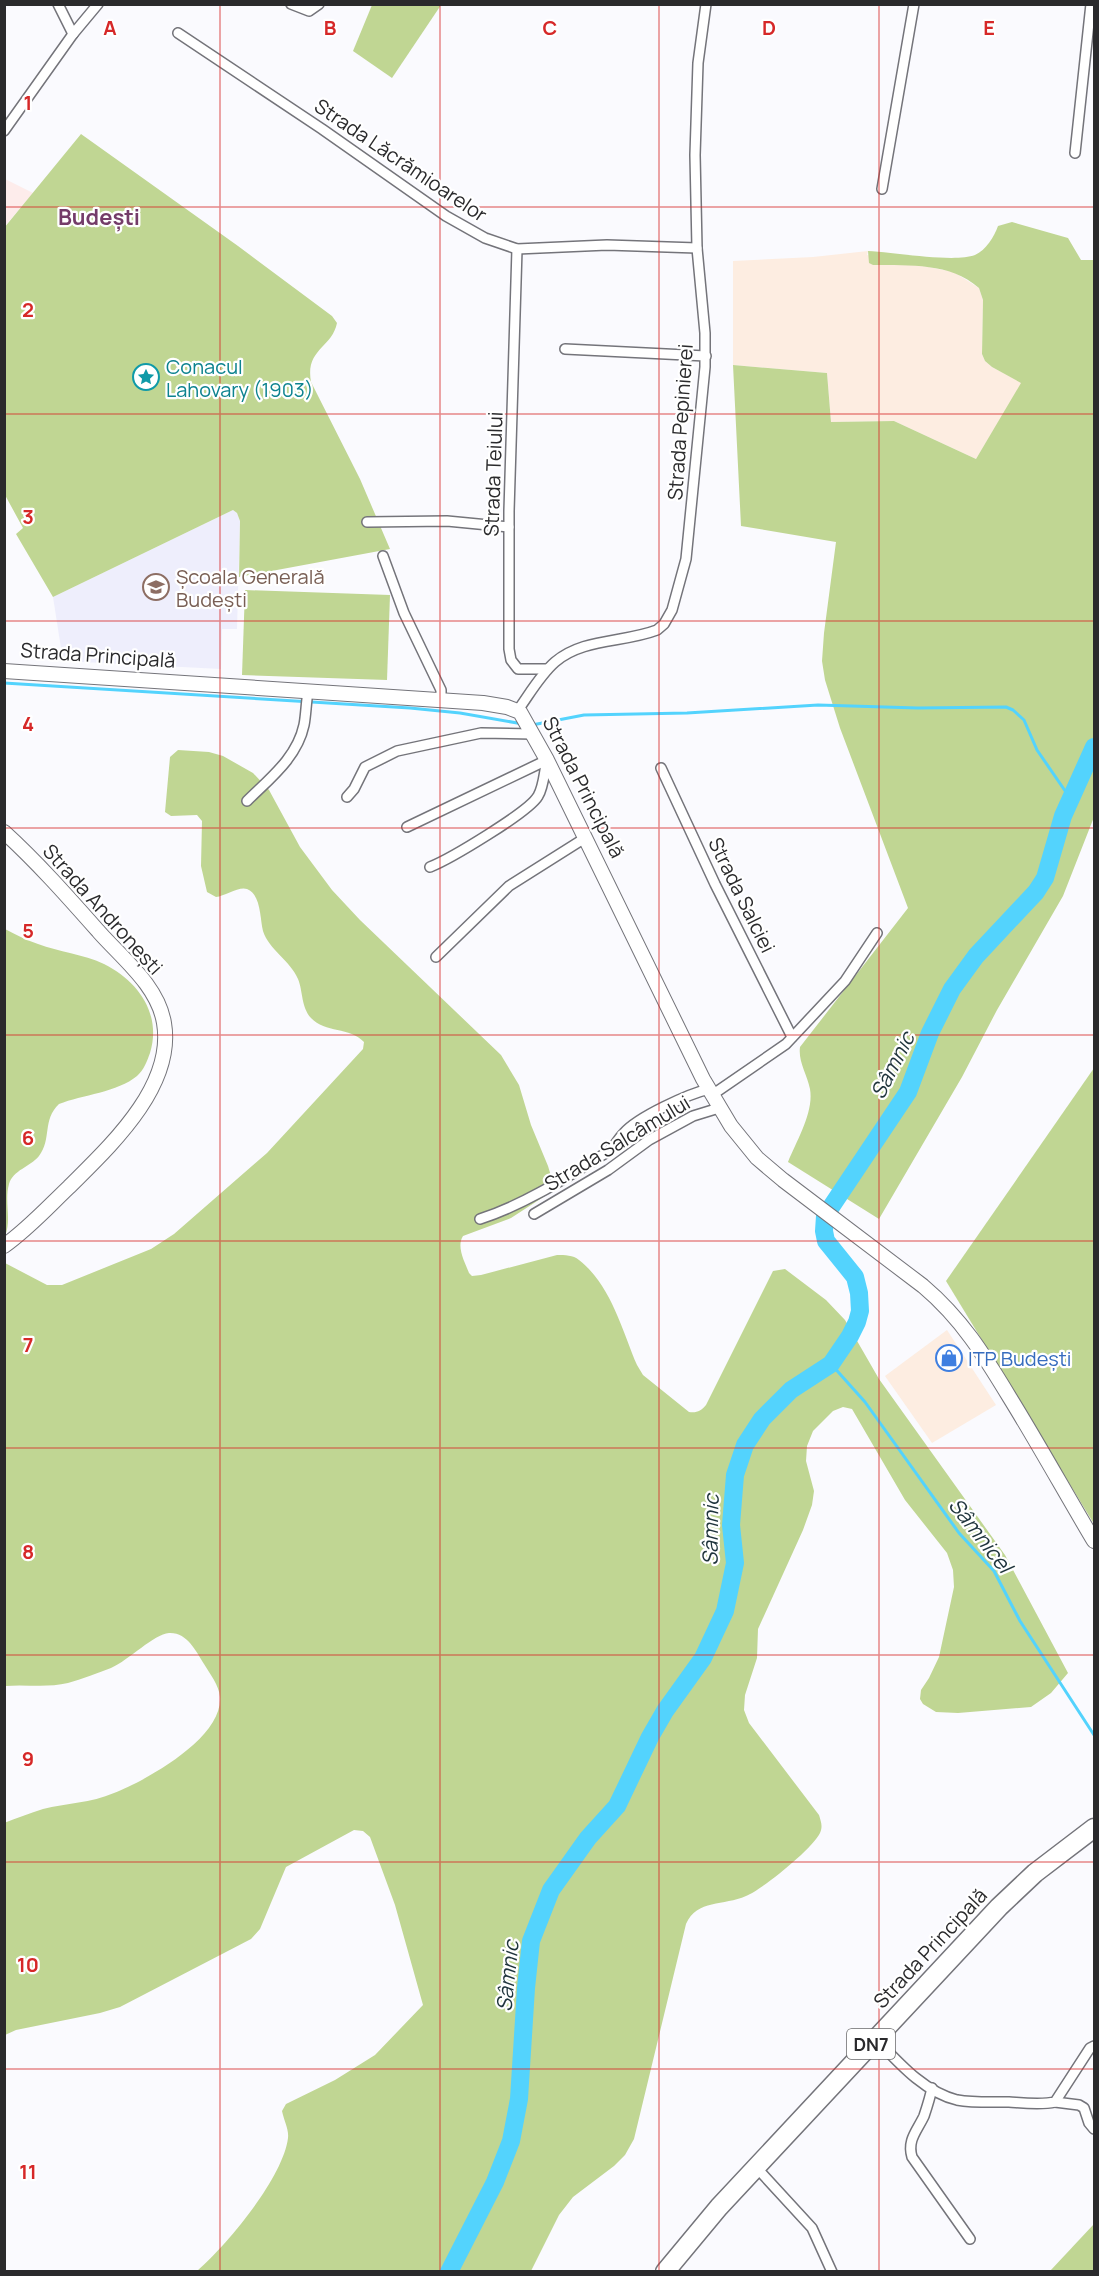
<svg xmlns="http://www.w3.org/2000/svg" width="1099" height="2276" viewBox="0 0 1099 2276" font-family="Manrope,sans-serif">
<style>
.built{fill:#eeeefc}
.industrial{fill:#fdede1}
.medical{fill:#fdeceb}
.green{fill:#c0d693}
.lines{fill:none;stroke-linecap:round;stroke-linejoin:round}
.stream{stroke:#53d3fd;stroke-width:3}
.river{stroke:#53d3fd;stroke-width:18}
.street-casing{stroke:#74747a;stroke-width:12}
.secondary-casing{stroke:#74747a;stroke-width:16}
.highway-casing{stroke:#74747a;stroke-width:21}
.street{stroke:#fff;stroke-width:9}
.secondary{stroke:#fff;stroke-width:14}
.highway{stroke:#fff;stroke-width:18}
.grid{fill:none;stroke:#d62828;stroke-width:1.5;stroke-opacity:0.55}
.labels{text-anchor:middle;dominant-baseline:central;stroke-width:4.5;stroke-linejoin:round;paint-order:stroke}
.shield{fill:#fff;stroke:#6a6a6b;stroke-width:1.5}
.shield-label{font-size:18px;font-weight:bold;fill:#2a2a2c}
.street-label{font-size:20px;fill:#2a2a2c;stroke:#fff}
.culture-label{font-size:20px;fill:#0d838f;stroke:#fff;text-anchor:start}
.education-label{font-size:20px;fill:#785e54;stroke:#fff;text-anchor:start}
.shop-label{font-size:20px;fill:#366cbe;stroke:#fff;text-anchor:start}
.water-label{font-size:21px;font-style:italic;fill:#1f343c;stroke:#fff}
.quarter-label{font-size:22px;font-weight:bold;fill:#743c69;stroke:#fff}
.grid-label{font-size:20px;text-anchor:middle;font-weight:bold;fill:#d62828;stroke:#fff;stroke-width:4.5;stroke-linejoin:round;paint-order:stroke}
</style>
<rect width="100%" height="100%" fill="#fafafe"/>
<path class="built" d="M233,510l4,3 3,8 -3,108h-15l-1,40 -158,-8 -10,-64z"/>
<g class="industrial">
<path d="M868,251l-1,4 87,17 25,16 4,12 -1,54 3,7 7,6 30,16 -46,76 -82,-38 -63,1 -4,-49 -94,-8v-104l80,-4z"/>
<path d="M947,1330l49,75 -64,38 -47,-67z"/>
</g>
<path class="medical" d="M5,179l28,14 -28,33z"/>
<g class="green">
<path d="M372,5h69l-49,73 -39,-27z"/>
<path d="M81,134l157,112 94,70 5,7c-5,25 -32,26 -26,59l49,97 30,70 -151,28 1,-56 -3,-8 -4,-3 -180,87 -37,-63 7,-6 -18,-33 -1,-267z"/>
<path d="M1012,222l56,16 13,22h13v557l-31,79 -66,114 -35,67 -83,142 -91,-57c9,-22 26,-50 22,-73 -3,-15 -12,-27 -10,-42l108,-139 -68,-180 -15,-48 -3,-19 2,-28 12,-91 -95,-16 -8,-161 94,8 4,49 63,-1 82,38 45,-76 -29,-16 -7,-6 -3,-7 1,-54 -4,-12c-30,-26 -68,-22 -106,-23l-4,-2 -1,-12c25,1 86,12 107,4 11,-5 19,-18 23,-29z"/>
<path d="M245,590l145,5 -3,85 -145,-5z"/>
<path d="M178,750l31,2 14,4 30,17 16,17 31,57 32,43 28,30 141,135 18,30 12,40 17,41 3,10 -3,18 -37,24 -48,18c-7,11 2,26 6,37l3,3 9,-1 76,-20c8,0 16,0 22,5 32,25 43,70 58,105l6,10 46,37c8,1 12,-1 17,-7l67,-134 12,-2 41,31 19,20 34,59 126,176 63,118 -17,20 -20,14 -73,6 -22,-1 -13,-8 -3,-5 1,-9 8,-12 10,-21 15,-70 -1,-17 -6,-17 -42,-53 -53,-91 -9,-2 -10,4 -20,20 -6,15 -1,15 8,30 -2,14 -9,25 -45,99 -1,29 -12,37 -1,15 5,13 70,92c2,7 4,11 1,18 -8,16 -57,56 -74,63 -22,10 -49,3 -60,28l-52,215 -9,16 -11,11 -41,31 -14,18 -28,56h-334c30,-26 86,-93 91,-133 1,-9 -4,-17 -6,-27l4,-7 49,-24 40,-25 48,-50 -28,-100 -25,-68 -7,-6 -9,-1 -68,37 -26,62 -9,10 -131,68 -20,6 -84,17 -11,5 -1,-212c13,-5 26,-10 39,-14 23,-6 48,-6 71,-16 33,-13 109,-55 106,-96 -1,-12 -10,-23 -16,-33 -8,-13 -17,-32 -35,-31 -15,1 -40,27 -58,35 -14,5 -29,11 -43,15 -21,5 -43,1 -63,3v-423l42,22h15l89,-36 23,-15 93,-81 96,-104 1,-7c-14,-15 -39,-9 -53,-24 -10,-11 -8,-27 -13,-39 -8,-19 -29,-29 -35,-48 -3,-12 -2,-37 -16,-42 -8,-3 -22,7 -31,8l-9,-5 -6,-26 1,-45 -5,-6 -26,1 -6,-4 5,-55z"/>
<path d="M5,929c10,5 21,11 33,15 21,8 45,10 66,20 34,17 58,50 46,89 -3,8 -6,17 -13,23 -19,16 -55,19 -78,28 -17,16 -7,35 -20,52 -9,11 -26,14 -30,28 -5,18 3,35 -4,52z"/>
<path d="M1094,1068v456l-148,-243z"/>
<path d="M1094,2224v47h-44z"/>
</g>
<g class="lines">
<g class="stream">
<path d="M4,683l406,25 50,5 63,11"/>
<path d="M532,725l52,-10 103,-2 131,-8 100,3 88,-1 7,3 11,10 13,30 33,48"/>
<path d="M831,1364l34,38 94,131 35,38 26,50 74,114"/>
</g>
<path class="river" d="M449,2272l46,-90 16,-41 8,-42 7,-111 5,-47 20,-51 37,-52 29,-32 33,-69 15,-26 38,-53 22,-47 10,-48 -4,-38 4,-50 10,-30 17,-26 29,-29 40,-26 19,-28 7,-14 3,-11 -1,-18 -4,-16 -29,-36 -2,-10 1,-15 83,-124 22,-59 22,-44 24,-33 60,-64 9,-14 18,-62 31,-69"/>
<defs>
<g id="street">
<path d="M58,4l15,30"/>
<path d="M291,4l18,7 10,-7"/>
<path d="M178,33l144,96 124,87 39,22 32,11 90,-4 90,3"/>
<path d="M4,131l69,-97 25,-30"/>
<path d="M1075,153l16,-149"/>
<path d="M882,189l32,-185"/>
<path d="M517,249l-8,262v138l2,11 7,9h29"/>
<path d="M565,349l141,7"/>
<path d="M367,522l80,-1 62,6"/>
<path d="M383,556l21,57 37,77v10"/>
<path d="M518,710c11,-15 22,-35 37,-48 28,-24 68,-19 102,-32l7,-6 8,-14 14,-51 19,-192v-34l-8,-85 -2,-93 3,-92 8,-59"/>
<path d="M661,768l54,116 77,153"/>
<path d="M347,797l7,-8 11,-22 32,-16 84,-18 52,1"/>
<path d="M247,801c22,-22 50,-43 57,-76 2,-10 2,-22 4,-33"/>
<path d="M407,827l140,-67"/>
<path d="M430,867c20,-8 99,-55 108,-71 6,-10 6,-24 9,-36"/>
<path d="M436,957l73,-71 76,-48"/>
<path d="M712,1095l74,-51 59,-63 32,-48"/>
<path d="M534,1214l74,-44 41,-30 44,-24 26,-8"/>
<path d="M480,1219c46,-15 87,-42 129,-68 6,-5 9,-12 15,-18 14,-16 64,-39 85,-44"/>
<path d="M876,2039c22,23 48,53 81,61 17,3 35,2 52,2 15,1 32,3 46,0l35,-54 4,-2"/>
<path d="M932,2088c-2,10 -5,19 -8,28 -7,15 -17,24 -12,41l58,82"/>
<path d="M1055,2102l24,3 5,3 5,15 5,6"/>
<path d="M756,2167l56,61 20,44"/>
</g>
<g id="secondary">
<path d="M4,671l479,32 24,4 13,5 27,48 156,319 28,47 26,32 26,22 140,106c39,33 61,69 87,112 29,47 56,96 84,143"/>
<path d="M4,832c34,31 64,65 95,100 24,27 59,54 65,91 11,64 -55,124 -95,164 -21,20 -41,42 -65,59"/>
</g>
<path id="highway" d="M665,2272l54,-65 280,-300 36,-34 59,-45"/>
</defs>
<use href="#street" class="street-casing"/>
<use href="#secondary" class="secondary-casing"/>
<use href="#highway" class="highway-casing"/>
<use href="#street" class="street"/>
<use href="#secondary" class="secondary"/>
<use href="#highway" class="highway"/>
</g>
<path class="grid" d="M220,4v2268M440,4v2268M659,4v2268M879,4v2268M4,207h1090M4,414h1090M4,621h1090M4,828h1090M4,1035h1090M4,1241h1090M4,1448h1090M4,1655h1090M4,1862h1090M4,2069h1090"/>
<defs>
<symbol id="sight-ring" viewBox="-11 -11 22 22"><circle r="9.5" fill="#fff" stroke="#0f9aa8" stroke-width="1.5"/><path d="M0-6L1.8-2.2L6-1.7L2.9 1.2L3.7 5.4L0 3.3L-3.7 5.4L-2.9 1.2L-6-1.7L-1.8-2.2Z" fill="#0f9aa8"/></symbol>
<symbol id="school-ring" viewBox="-11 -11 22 22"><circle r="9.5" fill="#fff" stroke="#8d6e63" stroke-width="1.5"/><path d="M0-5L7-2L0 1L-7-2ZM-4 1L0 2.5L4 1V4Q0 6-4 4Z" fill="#8d6e63"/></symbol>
<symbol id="shop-ring" viewBox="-11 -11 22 22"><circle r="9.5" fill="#fff" stroke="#3f7fe0" stroke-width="1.5"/><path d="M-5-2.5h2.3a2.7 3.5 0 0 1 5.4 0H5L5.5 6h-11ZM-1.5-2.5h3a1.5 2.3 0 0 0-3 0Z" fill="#3f7fe0"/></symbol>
</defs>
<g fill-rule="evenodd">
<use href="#sight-ring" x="131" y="362" width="30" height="30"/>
<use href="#school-ring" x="141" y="572" width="30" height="30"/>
<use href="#shop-ring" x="934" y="1343" width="30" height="30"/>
</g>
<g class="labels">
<rect class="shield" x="847" y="2029" width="48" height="30" rx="4.5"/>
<g class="shield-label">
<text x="871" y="2044">DN7</text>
</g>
<g class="street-label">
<text transform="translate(401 160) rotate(34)">Strada Lăcrămioarelor</text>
<text transform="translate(680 422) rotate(-86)">Strada Pepinierei</text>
<text transform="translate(493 474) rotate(-88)">Strada Teiului</text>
<text transform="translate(98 655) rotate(4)">Strada Principală</text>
<text transform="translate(584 787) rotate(63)">Strada Principală</text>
<text transform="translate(742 895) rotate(64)">Strada Salciei</text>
<text transform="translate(103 909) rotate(48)">Strada Andronești</text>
<text transform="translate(617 1143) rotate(-31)">Strada Salcâmului</text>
<text transform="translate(930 1948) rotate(-47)">Strada Principală</text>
</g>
<g class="culture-label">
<text x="166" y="366">Conacul<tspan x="166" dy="23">Lahovary (1903)</tspan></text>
</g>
<g class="education-label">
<text x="176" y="576">Școala Generală<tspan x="176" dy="23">Budești</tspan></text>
</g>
<g class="shop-label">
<text x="968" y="1358">ITP Budești</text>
</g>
<g class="water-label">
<text transform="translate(892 1065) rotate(-63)">Sâmnic</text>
<text transform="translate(710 1530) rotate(-89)">Sâmnic</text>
<text transform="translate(981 1535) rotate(52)">Sâmnicel</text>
<text transform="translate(507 1976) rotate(-84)">Sâmnic</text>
</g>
<g class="quarter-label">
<text x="99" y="217">Budești</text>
</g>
</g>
<g class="grid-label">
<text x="110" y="35">A</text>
<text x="330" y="35">B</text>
<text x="550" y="35">C</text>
<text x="769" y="35">D</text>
<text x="989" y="35">E</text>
<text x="28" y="110">1</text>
<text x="28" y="317">2</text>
<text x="28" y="524">3</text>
<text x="28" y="731">4</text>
<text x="28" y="938">5</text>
<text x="28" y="1145">6</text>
<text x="28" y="1352">7</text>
<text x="28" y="1559">8</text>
<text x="28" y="1766">9</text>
<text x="28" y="1972">10</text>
<text x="28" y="2179">11</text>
</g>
<rect width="1099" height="2276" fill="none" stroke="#2a2a2c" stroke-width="12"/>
</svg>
